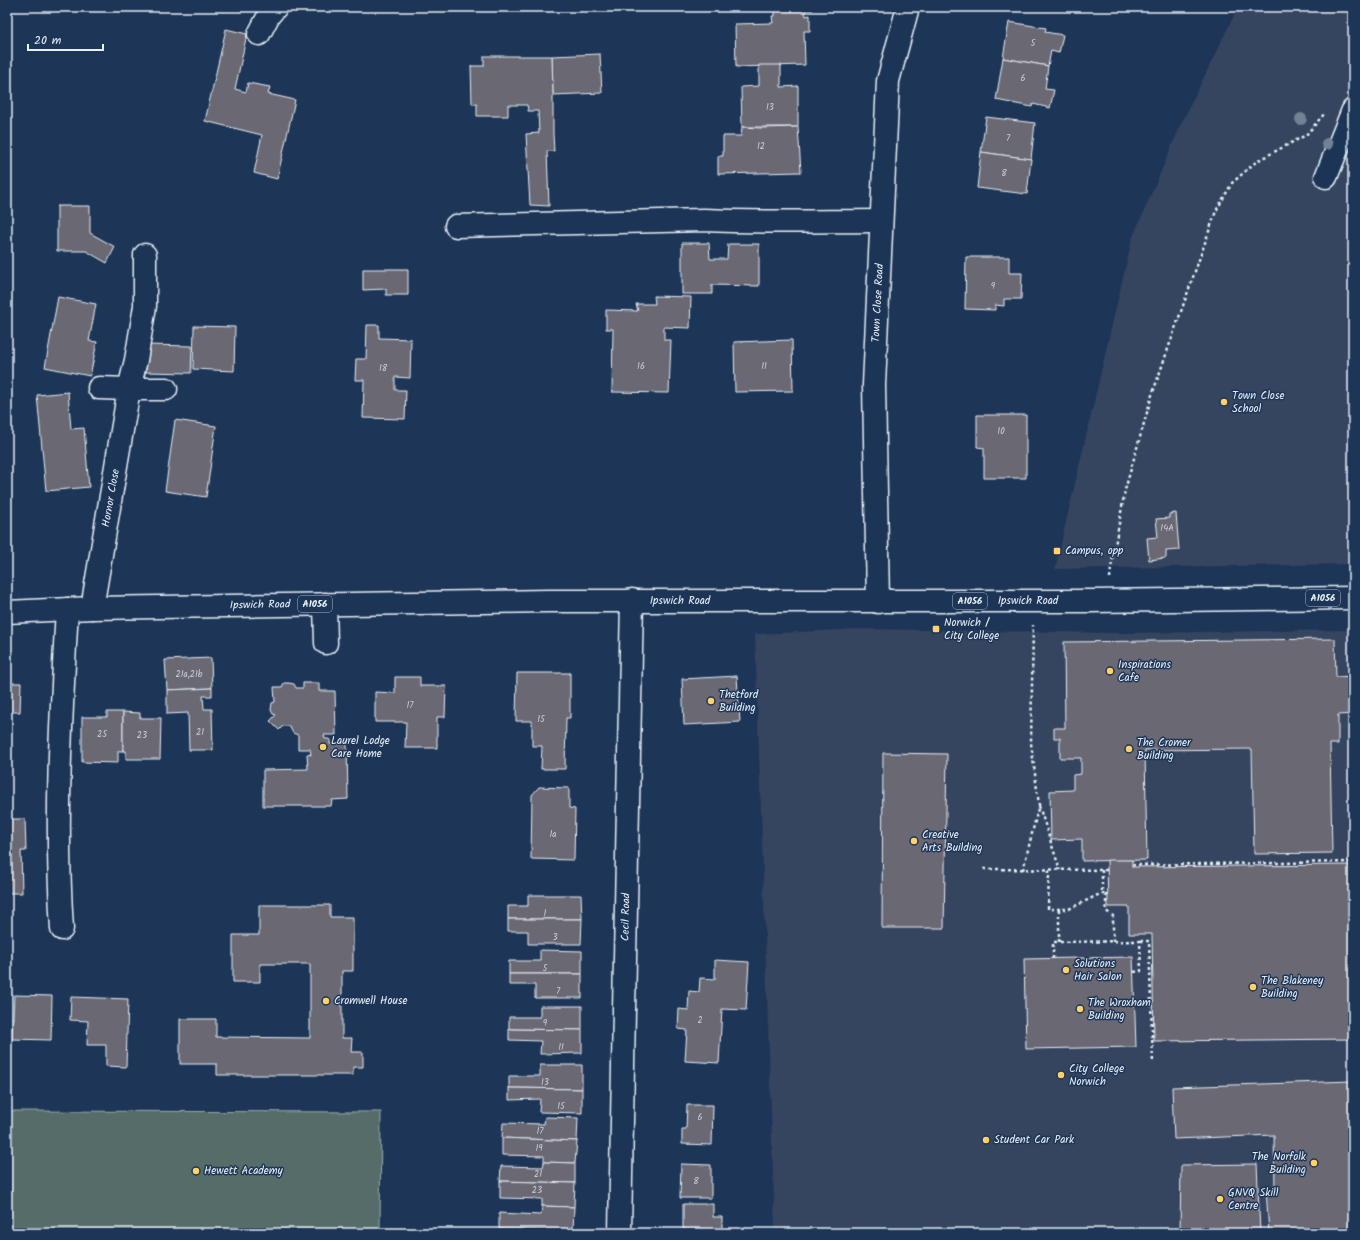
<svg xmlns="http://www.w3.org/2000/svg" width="1360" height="1240" viewBox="0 0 1360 1240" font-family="Kalam,sans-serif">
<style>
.built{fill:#34445f}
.green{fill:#546c69;stroke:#9eaeb0}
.building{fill:#6a6873;stroke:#e8f1f8}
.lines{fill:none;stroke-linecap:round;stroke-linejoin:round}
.minor-casing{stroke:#e8f1f8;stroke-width:25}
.major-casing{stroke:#e8f1f8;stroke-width:25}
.path{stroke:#e8f1f8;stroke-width:2.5;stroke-dasharray:3 3;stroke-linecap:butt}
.minor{stroke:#1d3557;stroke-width:22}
.major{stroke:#1d3557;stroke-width:22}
.tree{fill:#708394}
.poi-dot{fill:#ffd166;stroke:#1d3557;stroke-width:1.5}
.labels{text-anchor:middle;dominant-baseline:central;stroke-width:3;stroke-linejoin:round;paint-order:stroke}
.number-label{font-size:9px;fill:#c8cfd7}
.shield{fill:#1d3557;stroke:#abb9c8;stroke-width:1}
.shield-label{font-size:10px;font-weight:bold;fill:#e8f1f8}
.street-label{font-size:11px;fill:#e8f1f8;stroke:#1d3557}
.poi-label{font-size:11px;fill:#e8f1f8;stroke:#1d3557;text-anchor:start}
</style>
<rect width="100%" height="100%" fill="#1d3557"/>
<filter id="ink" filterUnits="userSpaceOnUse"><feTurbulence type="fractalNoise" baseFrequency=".025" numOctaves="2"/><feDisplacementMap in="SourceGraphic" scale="8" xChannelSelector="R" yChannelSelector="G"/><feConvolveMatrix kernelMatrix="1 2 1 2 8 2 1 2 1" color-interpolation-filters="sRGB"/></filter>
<g filter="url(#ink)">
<g class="built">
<path d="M1238,7h115v557l-298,5 77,-330 50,-117z"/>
<path d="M860,629l258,4 235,-3v603h-578l-20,-599z"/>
</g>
<path class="green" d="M7,1111l374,1 -1,121h-373z"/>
<g class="building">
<path d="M775,7h38v3h-8l1,6 4,-1v16h-6l1,34 -69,2 -1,-43 38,-1 -1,-7h3z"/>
<path d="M1009,22l37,6 -1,4 18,3 -4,18 -8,-2 -3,15 -45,-8z"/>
<path d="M226,29l21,5 -12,55 11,3 2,-9 22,4 -2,7 27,6 -18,79 -23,-6 8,-38 -57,-14z"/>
<path d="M600,54l2,39 -49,2 -1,-39z"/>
<path d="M484,56h68l1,39v39l1,17h-7l2,55 -19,-1 -4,-71 13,-1 -1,-22h-10l-1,-6h-19v11h-31v-12h-5l-1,-38h13z"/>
<path d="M1003,58l45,8 -3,23 9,1 -4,18 -17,-4 -1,3 -36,-7z"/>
<path d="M759,65h22v22l17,-1v41h-56l-1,-40 18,-1z"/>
<path d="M986,117l49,6 -4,36 -50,-7z"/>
<path d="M742,127l19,1 37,-1 3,45 -83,2v-18h5v-20h18z"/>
<path d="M981,152l50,7 -4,35 -50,-6z"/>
<path d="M57,206h33v27l25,14 -8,16 -21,-12h-29z"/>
<path d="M682,243h27l1,16h17l1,-15h31v42l-47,-1v9h-30z"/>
<path d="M966,257h43v16h13l-1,26h-17v7l-9,-1v5l-30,-1z"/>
<path d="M363,269h45v26h-22v-6l-23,1z"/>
<path d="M654,296l37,1 -1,31 -26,-1v13h7l-2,53 -57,-1 1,-63h-7v-19l32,1 -2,-7h19z"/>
<path d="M58,297l38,7 -7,37 8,1 -7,34 -45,-9z"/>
<path d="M367,325h12v13l32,1 -1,39 -15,-1v13h11l-1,29 -42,-1 1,-38h-9l1,-21h10z"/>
<path d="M194,326l41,1 -1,44 -41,-2z"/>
<path d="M792,340l1,51 -58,1 -1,-50z"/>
<path d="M146,345l46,1 -1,27 -45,-1z"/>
<path d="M68,392l3,37 13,-1 5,59 -43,4 -9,-96z"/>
<path d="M977,415h49v63h-42v-30l-7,-1z"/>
<path d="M175,420l41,6 -10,71 -41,-6z"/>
<path d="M1176,513l3,37 -13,1v7l-17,2 -2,-22 11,-1 -2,-18 13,-1v-4z"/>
<path d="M1335,639l1,38 17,-1v38l-15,1v29h-8l2,109 -78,1 -2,-105 -107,1 2,110 -65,1v-22l-31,1 -1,-49 23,-1v-15l8,-1v-16h-21v-20h-6v-10h11l-1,-86z"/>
<path d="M211,658l1,30 -45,2 -2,-30z"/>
<path d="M517,673h53v45h-4l-1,51h-24l1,-23h-10v-25h-16z"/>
<path d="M737,676l3,46 -56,3 -2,-46z"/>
<path d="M395,677h25v9h26l-1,31h-8v31h-32l1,-26h-31v-30l20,1z"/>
<path d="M7,680h2v3h12l-1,29h-13z"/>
<path d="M284,683h5l5,1 2,4h7v-5h16v8h16l1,44h-12l1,4h5v5h17l1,55 -16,1 -1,6h-68v-36l45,-1 -1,-15 4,1 -1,-6h-12v-14l-5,-2 -4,-7h-6l-4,4 -9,-9 6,-6 -3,-1 -2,-4 1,-7 3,-1 -1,-15h8z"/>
<path d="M212,688v8h-9l1,13h8l1,41h-24l-1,-37 -21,1v-24z"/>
<path d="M107,712h16v39h-5v12l-36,-1v-45h25z"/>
<path d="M123,712l17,1v5h21l-1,41h-34v-8h-3z"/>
<path d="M883,753l64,1 -3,174h-62z"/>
<path d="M539,787l30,1v20l6,1 -1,51 -43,-1 1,-64z"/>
<path d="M7,819h18l1,32h-5l1,42h-15z"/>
<path d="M1107,860h25v7l221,-2v174l-199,2 -2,-107h-23v-27h-21z"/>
<path d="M528,895h53l1,24h-74v-13h20z"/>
<path d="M259,905h71v12h23v54h-11v67h10l-1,14h12v15h-10v8h-136v-11h-37v-45h36v18l94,1v-74h-50v18h-27v-47h26z"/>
<path d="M508,919h74l-1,25h-53v-13h-20z"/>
<path d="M540,950l42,1v23h-73v-13h31z"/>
<path d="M1133,957l3,90 -110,2 -2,-90z"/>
<path d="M715,960l34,2 -3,48 -24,-1 -3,54 -34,-2 2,-31 -9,-1 1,-20 9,1 1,-19 10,1 1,-14 15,1z"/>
<path d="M509,974h73v24h-47v-13h-26z"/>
<path d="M14,995l38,1 -1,44 -39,-1z"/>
<path d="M71,997l57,2 -2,68 -20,-1v-21h-19l1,-24 -18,-1z"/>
<path d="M540,1006h42v24l-73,-1v-12h31z"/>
<path d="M509,1029l73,1v23l-42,1 1,-13 -32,-1z"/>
<path d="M540,1065h42v24l-73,-1v-12h31z"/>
<path d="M1353,1081v152h-84l-3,-44 9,-1 -1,-53 -100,4 -2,-52z"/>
<path d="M509,1088l73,1v24l-43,-1 1,-13 -31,1z"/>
<path d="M687,1105h26l-1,40 -30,-1v-15h4z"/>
<path d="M545,1117l33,1 -1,23 -75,-3 1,-15 41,1z"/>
<path d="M502,1138l75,3 -2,22 -31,-1v-6l-42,-1z"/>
<path d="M544,1162l31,1v20l-75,-2 1,-15 42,1z"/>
<path d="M681,1164l30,1v33h-31z"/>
<path d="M1257,1164l3,69h-80l1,-68z"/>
<path d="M500,1181l75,2 -1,24 -32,-1v-7l-42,-1z"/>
<path d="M683,1204h30v13h9v16h-37v-4h-2z"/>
<path d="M542,1206l32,1 -1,24 -74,-2v-16l42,2z"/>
</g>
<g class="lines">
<defs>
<g id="minor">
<path d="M259,34l10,-19 7,-8"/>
<path d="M1326,177l27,-67"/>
<path d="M456,226l248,-6c59,3 118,1 177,1"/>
<path d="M145,255v51l-9,54 -7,29h37"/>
<path d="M878,602l-4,-217 14,-304 20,-74"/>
<path d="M325,604l1,39"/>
<path d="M92,608l37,-219 -30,-1"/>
<path d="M62,929c-7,-107 -1,-214 5,-320"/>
<path d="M620,1233c4,-211 7,-422 12,-633"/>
</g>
<path id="major" d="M7,612l85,-4 457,-7h542l262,-3"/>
</defs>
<use href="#minor" class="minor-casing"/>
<use href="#major" class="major-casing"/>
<g class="path">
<path d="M1110,578l1,-10 14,-78 27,-95 64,-184 16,-28 25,-22 49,-26 19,-22"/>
<path d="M1039,806l21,64"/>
<path d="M1132,865l221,-3"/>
<path d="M984,869l124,1"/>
<path d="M1023,870l16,-65 -8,-62 2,-118"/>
<path d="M1049,870l-1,39h21l31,-15h8"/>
<path d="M1102,870v24"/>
<path d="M1106,894v17l7,5v25"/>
<path d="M1059,909v33"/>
<path d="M1140,941h9l4,123"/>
<path d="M1053,959v-17l87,-1 1,30 -7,1"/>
</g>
<use href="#minor" class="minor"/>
<use href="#major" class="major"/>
</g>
<g class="tree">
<circle cx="1301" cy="119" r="6"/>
<circle cx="1327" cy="144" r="6"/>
</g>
</g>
<g class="poi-dot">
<circle cx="1224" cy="402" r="4"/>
<rect x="1053" y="547" width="8" height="8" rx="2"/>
<rect x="932" y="625" width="8" height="8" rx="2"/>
<circle cx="1110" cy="671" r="4"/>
<circle cx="711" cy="701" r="4"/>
<circle cx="323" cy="747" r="4"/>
<circle cx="1129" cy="749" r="4"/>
<circle cx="914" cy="841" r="4"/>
<circle cx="1066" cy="970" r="4"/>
<circle cx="1253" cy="987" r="4"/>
<circle cx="326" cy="1001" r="4"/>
<circle cx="1080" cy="1009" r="4"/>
<circle cx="1061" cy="1075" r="4"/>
<circle cx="986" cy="1140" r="4"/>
<circle cx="1314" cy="1163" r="4"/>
<circle cx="196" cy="1171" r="4"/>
<circle cx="1220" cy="1199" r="4"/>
</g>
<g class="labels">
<g class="number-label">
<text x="1033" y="43">5</text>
<text x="1023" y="78">6</text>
<text x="770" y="107">13</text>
<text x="1008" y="138">7</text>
<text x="761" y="146">12</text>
<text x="1004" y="173">8</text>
<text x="993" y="286">9</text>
<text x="641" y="366">16</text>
<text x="764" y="366">11</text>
<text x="383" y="368">18</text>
<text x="1001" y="431">10</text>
<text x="1167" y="528">14A</text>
<text x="189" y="674">21a,21b</text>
<text x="410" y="705">17</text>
<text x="541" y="719">15</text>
<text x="200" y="732">21</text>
<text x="102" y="734">25</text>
<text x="142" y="735">23</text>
<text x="553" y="834">1a</text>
<text x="545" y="913">1</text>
<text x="555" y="937">3</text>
<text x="545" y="968">5</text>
<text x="558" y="991">7</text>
<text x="700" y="1020">2</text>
<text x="545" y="1023">9</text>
<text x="561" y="1047">11</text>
<text x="545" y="1082">13</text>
<text x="561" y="1106">15</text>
<text x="700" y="1117">6</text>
<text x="540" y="1131">17</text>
<text x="539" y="1148">19</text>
<text x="538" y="1174">21</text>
<text x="696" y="1181">8</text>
<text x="537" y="1190">23</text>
</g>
<g class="shield">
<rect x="1306" y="590" width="34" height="16" rx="3"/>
<rect x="953" y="593" width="34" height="16" rx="3"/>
<rect x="298" y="596" width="34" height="16" rx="3"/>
</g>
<g class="shield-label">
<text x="1323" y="598">A1056</text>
<text x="970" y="601">A1056</text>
<text x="315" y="604">A1056</text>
</g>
<g class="street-label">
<text transform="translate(878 303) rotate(-87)">Town Close Road</text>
<text transform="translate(111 498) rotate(-80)">Hornor Close</text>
<text x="680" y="601">Ipswich Road</text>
<text x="1028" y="601">Ipswich Road</text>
<text transform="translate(260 605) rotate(-1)">Ipswich Road</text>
<text transform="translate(626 917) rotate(-89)">Cecil Road</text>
</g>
<g class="poi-label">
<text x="1232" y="396">Town Close<tspan x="1232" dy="13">School</tspan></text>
<text x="1065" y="551">Campus, opp</text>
<text x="944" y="623">Norwich /<tspan x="944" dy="13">City College</tspan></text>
<text x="1118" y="665">Inspirations<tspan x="1118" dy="13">Cafe</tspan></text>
<text x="719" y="695">Thetford<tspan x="719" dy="13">Building</tspan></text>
<text x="331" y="741">Laurel Lodge<tspan x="331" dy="13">Care Home</tspan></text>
<text x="1137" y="743">The Cromer<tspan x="1137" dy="13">Building</tspan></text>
<text x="922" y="835">Creative<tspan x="922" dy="13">Arts Building</tspan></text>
<text x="1074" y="964">Solutions<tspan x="1074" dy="13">Hair Salon</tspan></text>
<text x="1261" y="981">The Blakeney<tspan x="1261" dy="13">Building</tspan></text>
<text x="334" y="1001">Cromwell House</text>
<text x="1088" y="1003">The Wroxham<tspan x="1088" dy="13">Building</tspan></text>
<text x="1069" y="1069">City College<tspan x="1069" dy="13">Norwich</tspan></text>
<text x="994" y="1140">Student Car Park</text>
<text x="1306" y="1157" text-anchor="end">The Norfolk<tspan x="1306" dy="13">Building</tspan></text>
<text x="204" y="1171">Hewett Academy</text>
<text x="1228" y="1193">GNVQ Skill<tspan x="1228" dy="13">Centre</tspan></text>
</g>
</g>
<rect width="1360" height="1240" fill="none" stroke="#1d3557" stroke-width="24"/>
<rect x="12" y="12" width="1336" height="1216" fill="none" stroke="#e8f1f8" stroke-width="1.5" filter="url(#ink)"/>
<path d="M28 44v6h75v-6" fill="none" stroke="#e8f1f8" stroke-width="2"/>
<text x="34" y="44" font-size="12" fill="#e8f1f8" stroke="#1d3557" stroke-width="3" paint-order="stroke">20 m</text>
</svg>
